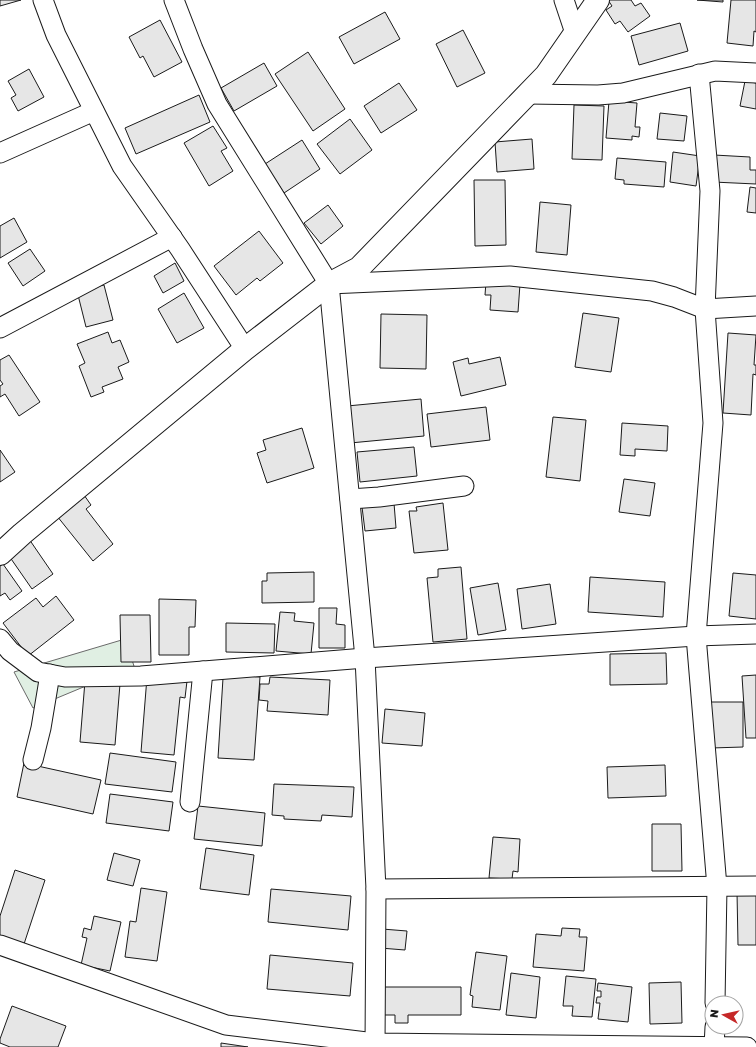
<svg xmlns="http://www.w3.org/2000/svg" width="756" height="1047" viewBox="0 0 756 1047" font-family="'Golos Text',sans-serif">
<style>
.green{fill:#e0efe3;stroke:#6a6a6a}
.building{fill:#e6e6e6;stroke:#1a1a1a}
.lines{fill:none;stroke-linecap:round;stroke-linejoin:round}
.minor-casing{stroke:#1a1a1a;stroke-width:21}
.tertiary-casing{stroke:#1a1a1a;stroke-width:24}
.minor{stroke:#fff;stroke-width:19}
.tertiary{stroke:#fff;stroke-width:22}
</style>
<rect width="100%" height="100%" fill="#fff"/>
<path class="green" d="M125,639l9,27 -101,42 -19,-36z"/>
<g class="building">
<path d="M0,0h21l-21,6z"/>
<path d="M608,0h23l4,6 6,-3 9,13 -22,16 -8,-11 -5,3 -9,-14 6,-4z"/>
<path d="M697,0h26v2z"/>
<path d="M731,0h25v32l-2,-1 -1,15 -26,-3z"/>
<path d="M385,12l15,27 -46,25 -15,-27z"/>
<path d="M160,20l22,42 -28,15 -11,-21 -3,2 -11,-21z"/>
<path d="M680,23l8,28 -49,14 -8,-29z"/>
<path d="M463,30l22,43 -28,14 -21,-43z"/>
<path d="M308,52l37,57 -32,22 -38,-57z"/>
<path d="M264,63l13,23 -43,25 -13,-23z"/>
<path d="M29,69l15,28 -26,14 -7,-13 5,-3 -8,-14z"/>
<path d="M745,81l11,2v26l-16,-3z"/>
<path d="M399,83l18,27 -36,23 -17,-27z"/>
<path d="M199,95l11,27 -74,32 -11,-26z"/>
<path d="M609,101l28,2 -2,24h5l-1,10 -7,-1v4l-26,-2z"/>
<path d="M574,105l30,1 -2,54 -30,-1z"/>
<path d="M660,113l27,3 -3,25 -27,-2z"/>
<path d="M350,119l22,31 -32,24 -23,-30z"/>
<path d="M213,126l14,22 -6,3 12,20 -24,15 -25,-43z"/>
<path d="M532,139l2,30 -37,3 -2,-30z"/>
<path d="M302,140l18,29 -36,24 -19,-29z"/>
<path d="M673,152l27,4 -4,30 -26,-4z"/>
<path d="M714,155l36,2v13h6v14l-43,-2z"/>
<path d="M617,158l49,4 -2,25 -40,-3v-4l-9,-1z"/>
<path d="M474,180h31l1,65 -31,1z"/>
<path d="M750,187l6,1v25l-9,-1z"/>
<path d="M540,202l31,3 -4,50 -31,-3z"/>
<path d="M328,205l15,21 -22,18 -17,-21z"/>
<path d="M14,218l13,24 -27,16v-32z"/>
<path d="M259,231l24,32 -23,18 -3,-3 -21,17 -22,-29z"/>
<path d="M30,249l15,22 -22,15 -15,-23z"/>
<path d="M175,263l9,18 -21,12 -9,-17z"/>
<path d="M486,282l34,2 -2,28 -28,-2 1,-15h-6z"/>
<path d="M104,285l9,35 -27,7 -9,-36z"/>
<path d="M184,293l20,35 -27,15 -19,-34z"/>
<path d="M583,313l36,5 -8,54 -36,-5z"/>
<path d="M381,314l46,1 -1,54 -46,-1z"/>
<path d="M108,332l4,11 8,-3 9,22 -11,5 5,12 -21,8 2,5 -13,5 -12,-31 6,-3 -8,-19z"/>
<path d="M728,333l28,2 -2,30h2v10l-3,-1 -2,41 -28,-2z"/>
<path d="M9,355l31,47 -21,14 -14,-22 -5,3v-11l3,-2 -3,-4v-20z"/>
<path d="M500,357l6,28 -45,11 -8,-34 15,-4 1,6z"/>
<path d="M421,399l3,37 -74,7 -3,-37z"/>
<path d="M486,407l4,33 -59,7 -4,-33z"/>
<path d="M553,417l33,3 -6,61 -34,-4z"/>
<path d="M622,423l46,3 -1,25 -32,-2v7l-15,-1z"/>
<path d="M302,428l12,40 -47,15 -10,-30 9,-3 -3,-10z"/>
<path d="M414,447l3,29 -57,6 -3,-30z"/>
<path d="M0,450l15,22 -15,10z"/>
<path d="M624,479l31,4 -5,33 -31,-4z"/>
<path d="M84,495l7,10 -5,4 27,35 -20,17 -36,-45z"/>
<path d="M394,503l2,25 -31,3 -3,-24z"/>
<path d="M443,503l5,47 -34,3 -5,-42h8l-1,-4z"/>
<path d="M29,539l24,35 -21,15 -25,-36z"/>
<path d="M3,564l19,27 -12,9 -5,-7 -5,3v-30z"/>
<path d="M461,567l6,72 -34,3 -6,-64 11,-1v-8z"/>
<path d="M314,572v30l-52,1v-22h5v-8z"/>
<path d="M733,573l23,2v44l-27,-3z"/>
<path d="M590,577l75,5 -2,35 -75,-5z"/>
<path d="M498,583l8,47 -28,5 -8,-47z"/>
<path d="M550,584l6,40 -34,5 -5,-40z"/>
<path d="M56,596l18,24 -46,36 -25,-33 33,-25 7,9z"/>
<path d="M159,599l37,1 -1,27h-6v28h-30z"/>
<path d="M319,608h18l-1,16 9,1v23h-26z"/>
<path d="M280,612l15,1 -1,8 20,2 -3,31 -35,-3z"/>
<path d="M120,615h30l1,47h-30z"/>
<path d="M226,623l49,1 -1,29 -48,-1z"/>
<path d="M666,653l1,31 -57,1v-31z"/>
<path d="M228,675l32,2 -6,83 -36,-2 5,-80z"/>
<path d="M756,675v63h-10l-4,-62z"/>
<path d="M147,677l40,4 -2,17 -5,-1 -6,58 -33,-3z"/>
<path d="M270,677l60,3 -2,35 -61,-4 1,-10 -9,-1 1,-16h9z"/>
<path d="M85,681l35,3 -5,61 -35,-3z"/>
<path d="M710,702h33v45l-32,1z"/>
<path d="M385,709l40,4 -3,33 -40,-3z"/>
<path d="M110,753l66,9 -4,30 -67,-8z"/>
<path d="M24,763l77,17 -8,34 -76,-17z"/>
<path d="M665,765l1,31 -58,2 -1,-31z"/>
<path d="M274,784l80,3 -2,30 -30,-2 -1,6 -37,-2v-3l-12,-1z"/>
<path d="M110,794l63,8 -4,29 -63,-8z"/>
<path d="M198,806l67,7 -3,33 -68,-7z"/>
<path d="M652,824h29l1,47h-30z"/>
<path d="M493,837l27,2 -2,33 -5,-1 -1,8 -23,-1z"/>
<path d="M206,848l48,7 -5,40 -49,-6z"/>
<path d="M114,853l26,7 -7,26 -26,-6z"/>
<path d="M15,870l30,10 -21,64 -24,-8v-20z"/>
<path d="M141,888l26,4 -10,69 -32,-4 5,-36 6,1z"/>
<path d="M271,889l80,7 -3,34 -80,-8z"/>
<path d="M737,892h19v53h-18z"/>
<path d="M94,916l27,6 -11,49 -29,-6 6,-27 -5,-1 2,-9 7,2z"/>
<path d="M562,928l18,1 -1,8h8l-3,34 -51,-4 3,-33 25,2z"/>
<path d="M382,929l25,2 -2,19 -25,-2z"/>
<path d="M476,952l31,4 -7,54 -28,-3 1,-11 -3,-1z"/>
<path d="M270,955l83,8 -3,33 -83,-7z"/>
<path d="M511,973l29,4 -4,41 -30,-3z"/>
<path d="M566,976l30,3 -4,38 -20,-1 1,-10h-10z"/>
<path d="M681,982l1,41 -32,1 -1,-41z"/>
<path d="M598,983l34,4 -4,35 -30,-3 2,-16h-4l1,-6h4v-6h-4z"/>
<path d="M384,987h77v28h-53v8h-13v-8h-11z"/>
<path d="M12,1006l54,20 -8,21h-48l-10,-4v-4z"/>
<path d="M221,1043l27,4h-27z"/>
</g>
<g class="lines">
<defs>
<g id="minor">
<path d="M43,0l13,35 66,131 58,83 65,100"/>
<path d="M174,0l19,49 24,55 112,180 36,374 11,231 -1,158"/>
<path d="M564,0l11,33"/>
<path d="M699,74l11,117 -5,118 51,-3"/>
<path d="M527,94l71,1 25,-2 92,-22 41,2"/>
<path d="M0,153l94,-42"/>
<path d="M329,284l181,-8 142,15 22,6 31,12 8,114 -17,213 21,251 -2,116"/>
<path d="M0,328l172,-91"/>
<path d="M350,499l29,-2 85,-11"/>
<path d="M0,639l10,12 28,21 27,5 76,-1 224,-18 331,-22 60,-2"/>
<path d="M33,760l8,-32 9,-54"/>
<path d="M190,802l13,-131"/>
<path d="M376,889l380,-3"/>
<path d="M0,945l226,80 149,18 372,4"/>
<path d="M714,1047l1,-20"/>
</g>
<path id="tertiary" d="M0,554l22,-20 223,-185 84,-65 30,-16 187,-193 52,-75"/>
</defs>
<use href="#minor" class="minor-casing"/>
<use href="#tertiary" class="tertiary-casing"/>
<use href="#minor" class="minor"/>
<use href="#tertiary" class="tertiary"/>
</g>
<g transform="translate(724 1015) rotate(278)"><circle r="19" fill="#ffffff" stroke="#a3a3a3"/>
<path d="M0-3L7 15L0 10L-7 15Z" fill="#c62828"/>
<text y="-6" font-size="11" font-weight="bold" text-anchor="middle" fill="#1a1a1a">N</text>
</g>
</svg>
